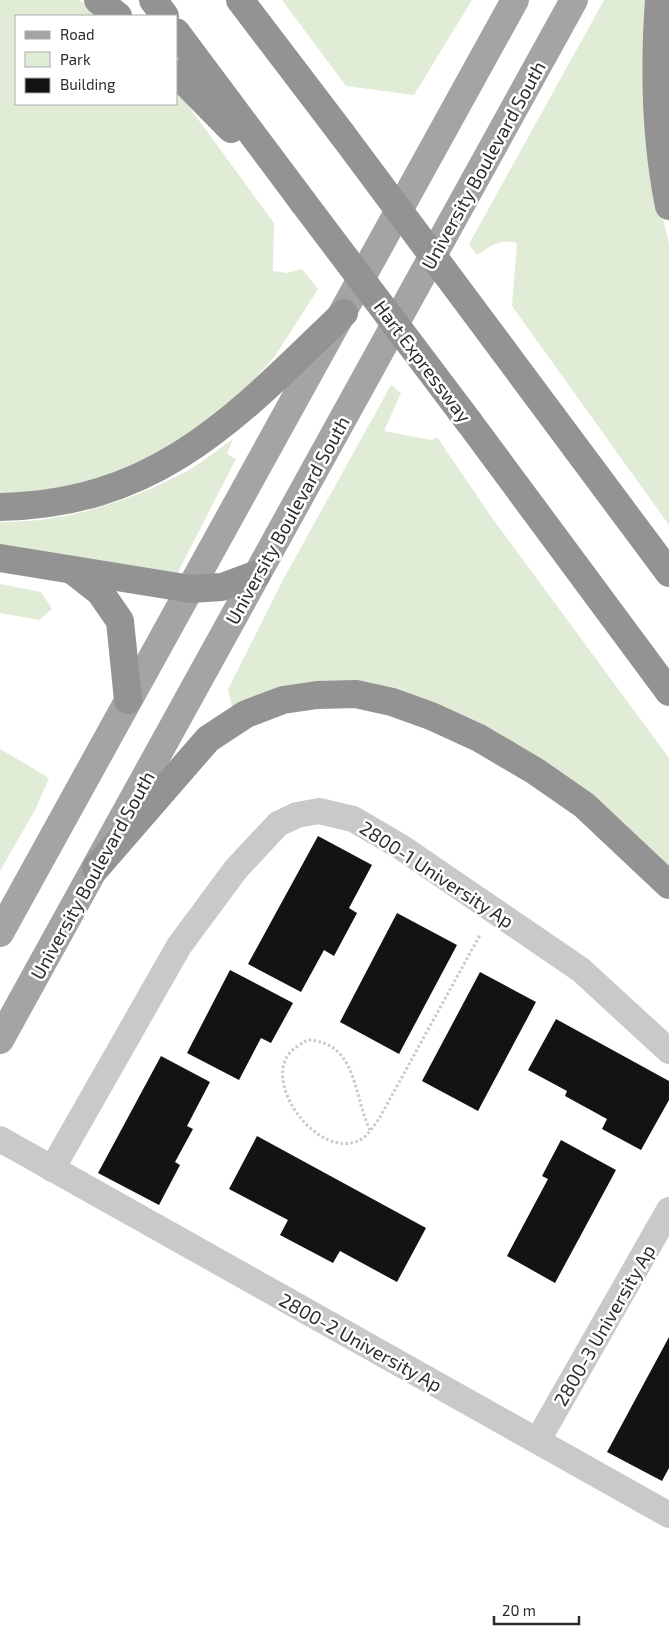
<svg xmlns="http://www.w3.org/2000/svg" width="669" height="1641" viewBox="0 0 669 1641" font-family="'Exo 2',sans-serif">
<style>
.green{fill:#e1ecd7}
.building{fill:#131313}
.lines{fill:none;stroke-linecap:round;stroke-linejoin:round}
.path{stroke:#c9c9c9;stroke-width:3;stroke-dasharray:2.5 2.5;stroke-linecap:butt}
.street{stroke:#c9c9c9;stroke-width:26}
.primary{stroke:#a4a4a4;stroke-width:28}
.highway{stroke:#939393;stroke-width:28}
.highway-bridge{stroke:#939393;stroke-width:28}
.labels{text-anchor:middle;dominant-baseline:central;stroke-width:5;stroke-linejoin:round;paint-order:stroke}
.street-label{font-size:19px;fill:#2c2c2c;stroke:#fff}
</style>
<rect width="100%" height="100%" fill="#fff"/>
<g class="green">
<path d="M0,0h79l22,16h-85v88h160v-15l98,134 -1,48 14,2 15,-4 16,20 -43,67 -32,36 -71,55 -55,26 -56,16 -61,8z"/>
<path d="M282,0h190l-58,95 -68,-9z"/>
<path d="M604,0h45l2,165 18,79v281l-157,-219 5,-63c-16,-5 -27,3 -40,12l-8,-11z"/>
<path d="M391,385l10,8 -17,38 47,9 6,-3 53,78 179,243v113l-72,-68 -254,-122 -75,10 -36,16 -4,-18 57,-113z"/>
<path d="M233,439l-6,15 9,5 -59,115 -177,-28v-24c63,1 128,-20 183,-49 18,-9 34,-23 50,-34z"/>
<path d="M0,584l41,8 11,17 -13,11 -39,-7z"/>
<path d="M0,749l49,29 -14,32 -35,61z"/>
</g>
<g class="building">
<path d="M318,836l54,29 -23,43 8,5 -23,43 -10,-6 -23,42 -53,-28z"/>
<path d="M397,913l60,32 -58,109 -59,-32z"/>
<path d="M230,970l63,33 -22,40 -10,-5 -22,42 -52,-27z"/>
<path d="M480,972l56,30 -58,109 -56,-30z"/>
<path d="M556,1019l113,62v19l-28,50 -39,-21 5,-10 -42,-23 2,-5 -39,-21z"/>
<path d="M161,1056l49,26 -23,44 6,3 -18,33 5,3 -21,40 -61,-32z"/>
<path d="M257,1136l169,92 -29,54 -57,-31 -7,12 -53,-28 8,-15 -59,-31z"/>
<path d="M561,1140l55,30 -61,113 -48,-27 41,-77 -6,-3z"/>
<path d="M669,1337v131l-7,13 -55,-29z"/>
</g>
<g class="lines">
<path class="path" d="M370,1130c-17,-34 -12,-88 -63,-90 -6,4 -15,9 -19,15 -23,35 33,105 72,85 8,-4 15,-16 20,-23l100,-182"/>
<g class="street">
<path d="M0,1139l669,376"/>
<path d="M52,1169l127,-223 57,-77 42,-45 19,-9 22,-4 34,8 48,28 180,123 88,81"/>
<path d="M538,1440l131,-230"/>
</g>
<g class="primary">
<path d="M0,933l515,-933"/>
<path d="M0,1040l574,-1040"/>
</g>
<g class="highway">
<path d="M98,0l20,16"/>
<path d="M153,0l12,16"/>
<path d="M240,0l102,134"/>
<path d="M659,0c-5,70 -4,137 10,206"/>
<path d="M176,32l127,170"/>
<path d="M176,73l55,56"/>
<path d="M503,350l166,223"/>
<path d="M469,422l200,270"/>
<path d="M0,507c159,-3 238,-92 344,-194"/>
<path d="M0,558l191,31 31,-2 35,-13"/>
<path d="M73,571l27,21 20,29 8,79"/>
<path d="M96,868l112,-129 38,-25 37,-14 34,-5 39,-1 36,8 39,14 48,22 56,33 49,34 85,80"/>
</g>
<g class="highway-bridge">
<path d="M342,134l161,216"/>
<path d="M303,202l166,220"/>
</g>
</g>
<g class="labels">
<g class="street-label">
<text transform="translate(483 165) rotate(-61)">University Boulevard South</text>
<text transform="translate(423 361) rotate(53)">Hart Expressway</text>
<text transform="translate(287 520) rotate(-61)">University Boulevard South</text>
<text transform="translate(437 874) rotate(33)">2800-1 University Ap</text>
<text transform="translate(92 875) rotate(-61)">University Boulevard South</text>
<text transform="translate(604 1325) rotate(-60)">2800-3 University Ap</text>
<text transform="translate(361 1342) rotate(29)">2800-2 University Ap</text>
</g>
</g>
<rect x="15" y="15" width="162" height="90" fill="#ffffff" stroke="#ababab"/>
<rect x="25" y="31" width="25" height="8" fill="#a4a4a4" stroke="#ababab"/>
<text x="60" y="40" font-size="15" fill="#2c2c2c">Road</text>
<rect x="25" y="52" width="25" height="15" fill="#e1ecd7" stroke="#ababab"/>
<text x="60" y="65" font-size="15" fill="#2c2c2c">Park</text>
<rect x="25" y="78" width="25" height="15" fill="#131313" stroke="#ababab"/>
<text x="60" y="90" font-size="15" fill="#2c2c2c">Building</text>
<path d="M494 1616v8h85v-8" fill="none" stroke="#2c2c2c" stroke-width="2.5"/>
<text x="502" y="1616" font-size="15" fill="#2c2c2c" stroke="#ffffff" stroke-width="4" paint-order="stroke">20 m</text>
</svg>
